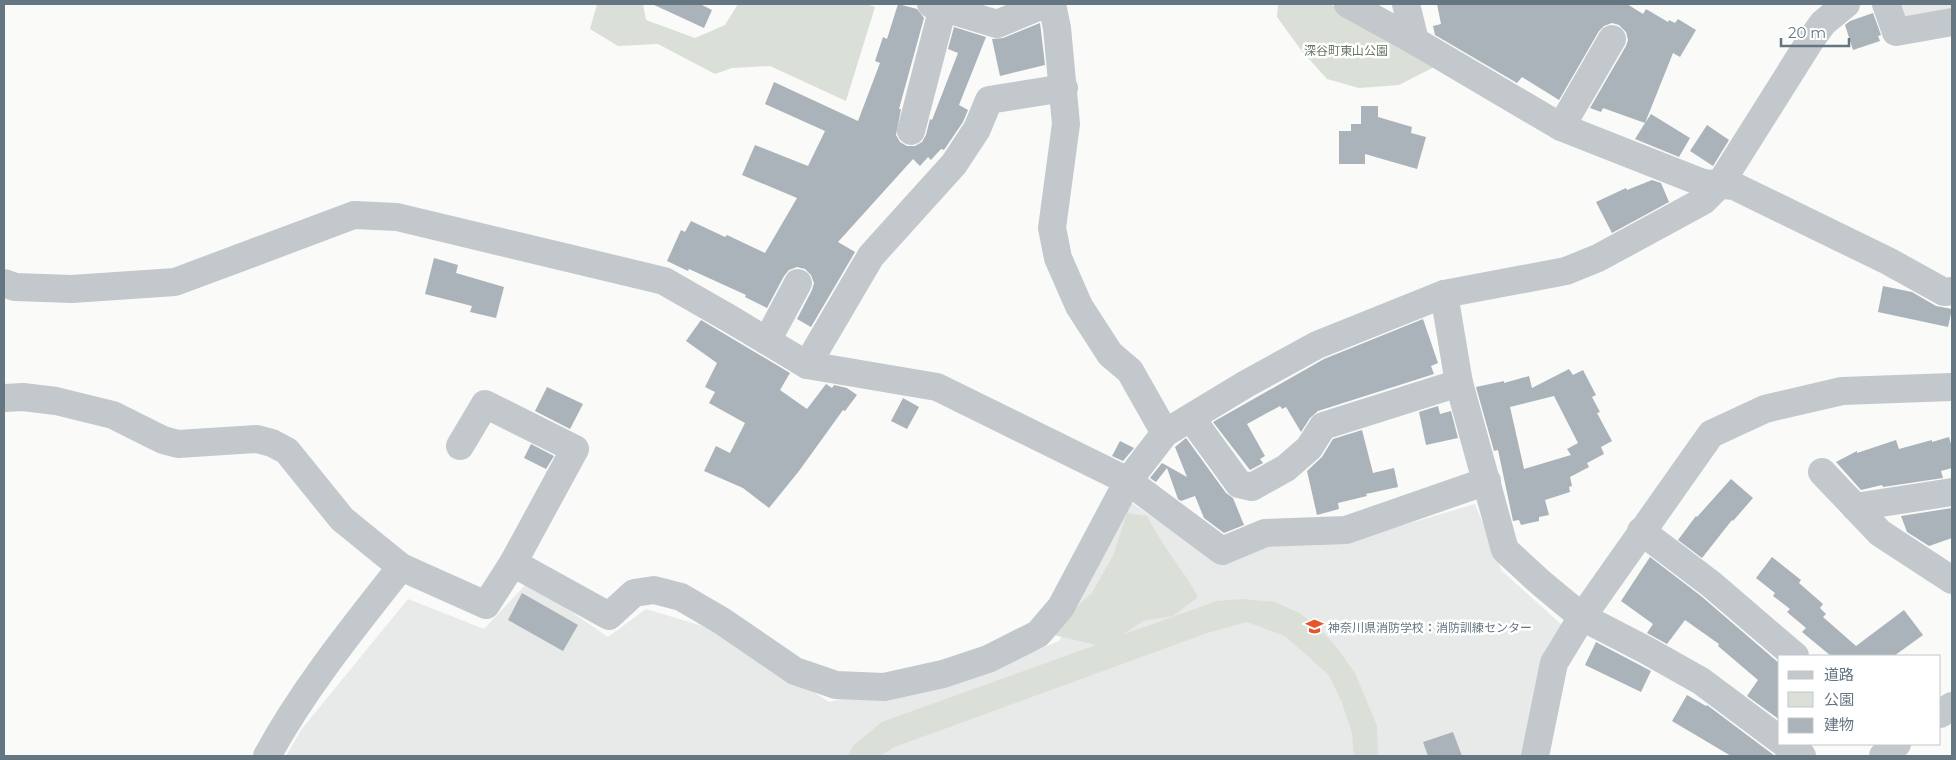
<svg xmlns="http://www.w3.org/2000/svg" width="1956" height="760" viewBox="0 0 1956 760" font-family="Montserrat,'Noto Sans JP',sans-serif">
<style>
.built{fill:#e8e9e9}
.green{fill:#dadfd7}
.building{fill:#aab3b9;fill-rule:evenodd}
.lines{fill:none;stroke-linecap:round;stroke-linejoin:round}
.minor{stroke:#c3c8cc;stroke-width:28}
.labels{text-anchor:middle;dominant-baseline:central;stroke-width:5;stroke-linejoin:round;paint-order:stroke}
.park-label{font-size:12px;fill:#687a64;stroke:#fff}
.poi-label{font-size:12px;fill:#657683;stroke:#fff;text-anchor:start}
</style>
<rect width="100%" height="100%" fill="#fafaf8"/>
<g class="built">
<path d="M1894,4h58v12l-41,7z"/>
<path d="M1127,500l93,62 42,-15 84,-5 129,-38 27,67 60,54 -31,109 -10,22h-1235l15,-26 107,-131 76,30 44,-47 80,55 38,-28 73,22 110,71 193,-46 37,-15 38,-72z"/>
</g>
<g class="green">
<path d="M597,4h46l3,16 49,18 30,-13 13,-21h128l9,3 -29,94 -76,-35 -38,2 -17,6 -57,-30 -40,2 -28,-17z"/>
<path d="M1278,4h52l110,60 -41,21 -40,3 -32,-9 -26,-29 -24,-33z"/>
<path d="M1127,513l20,3c14,29 36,53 51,81l-25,19 -30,5 -21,14 95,-34 24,-2 34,3 24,11 17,12 18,19 21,29 22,53 1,30h-24l-2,-23 -10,-30 -13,-28 -44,-39 -38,-14 -40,11 -315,115 -11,8h-33l6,-11 28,-23 214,-77 -42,-10 15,-21 23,-21 21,-37z"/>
</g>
<g class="building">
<path d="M652,4h48l12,6 -8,18z"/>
<path d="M898,4l19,5 7,9 -25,91h2l-5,26 4,7 7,4h8l7,-4 4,-7 4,-16 2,1 26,-67 -10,-4 6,-22 32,10 -27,68 9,5 -5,12 -19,28 -3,-1 -10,11 -3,-3 -8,9 -7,-7 -75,83 17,10 -44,75 -14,-8 15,-29 2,-7 -3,-8 -6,-6 -8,-2 -8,3 -5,6 -17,32 -22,-11 1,-2 -57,-26 -1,2 -21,-10 14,-31 4,2 6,-11 34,16 2,-2 38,18 32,-55 -55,-23 13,-30 53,21 17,-35 -60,-27 9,-22 84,39 22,-58 -5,-2 8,-24 4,2z"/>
<path d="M1437,4h190l16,10 3,-5 22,13 1,-2 6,3 3,-4 18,11 -16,27 -7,-4 -28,70 6,-9 39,24 -11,19 -44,-18 10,-16 -42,-15 -2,4 -11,-4 36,-62 2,-6 -2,-8 -7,-7 -7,-2 -8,3 -5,5 -40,69 -37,-23 -5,6 -82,-48 -2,-9 8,-2z"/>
<path d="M1873,13l8,22 -3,1 2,5 -27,9 -8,-25 5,-4z"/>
<path d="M1040,23l5,42 -45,11 -8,-37 11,-1z"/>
<path d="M1361,106h17v11l34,10 -1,6 15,4 -9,32 -52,-15v10h-26v-33h12v-7h10z"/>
<path d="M1707,125l22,15 -16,26 -23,-15z"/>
<path d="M1652,180l9,3 8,19 -57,31 -16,-31 30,-14 1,2z"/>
<path d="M434,258l24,7 -2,8 48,14 -8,31 -26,-6 2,-6 -47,-12z"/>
<path d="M1883,286l29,6 24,14 16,3 -4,18 -70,-15z"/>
<path d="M1423,319l15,44 -7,3 3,8 -116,37 -8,7 -9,14 -15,-25 -4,2 -2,-3 -33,18 18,32 -5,3 3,4 -13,7 -37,-48 111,-63z"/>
<path d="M701,320l89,53 -10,17 27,19 19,-25 6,4 2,-3 13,3 10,7 -12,16 -2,-1 -44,61 -30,37 -26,-20 -39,-17 12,-25 14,7 15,-30 -36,-20 6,-11 -10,-5 12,-24 -31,-22z"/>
<path d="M1569,369l4,6 10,-5 13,25 -4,2 8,15 -3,1 15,28 -11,6 3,7 -17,9 2,4 -19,10 2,9 -3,1 1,5 -25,8 4,15 -10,2v4l-18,4 -2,-5 -6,1 -15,-71 -4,1 -18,-64 28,-6v2l25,-7 3,12zM1554,396l24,47 -11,6 4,6 -47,14 -14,-62z"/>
<path d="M547,387l36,17 -13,25 -35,-18z"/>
<path d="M903,398l16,9 -12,22 -16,-8z"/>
<path d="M1438,406l2,8 11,-3 7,27 -32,7 -7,-33z"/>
<path d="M1362,430l11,43 21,-5 4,19 -32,7 1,2 -29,7 1,6 -22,6 -10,-44 15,-14 11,-18z"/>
<path d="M1949,437l3,10v21l-11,3 2,7 -60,9 -1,-2 -21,5 -25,-28 21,-11v2l39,-13 3,9 33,-9v2z"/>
<path d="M1186,438l40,55 7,5 11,27 -20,8 -20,-15 -9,-22 -14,5 -3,-2 -11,-31 -11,14 -6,-4 12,-15 25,14 -12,-30z"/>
<path d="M1120,441l14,7 -11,13 -11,-5z"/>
<path d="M531,444l23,12 -8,13 -22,-11z"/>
<path d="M1731,479l22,19 -20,23 -1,-1 -30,38 -24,-18 18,-24 1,1z"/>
<path d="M1952,508v30l-23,8 -22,-14 -6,-16z"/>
<path d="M1650,557l51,39 79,68v56l-33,-24 11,-16 -40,-34 1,-2 -34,-24 -18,24 -20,-11 6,-9 -32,-23z"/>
<path d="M1772,557l29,23 -2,3 24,21 -3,4 6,6 -3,3 33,29 48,-36 19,25 -29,21h-63l-29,-24 4,-4 -19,-16 3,-3 -17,-13 2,-3 -19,-15z"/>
<path d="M522,593l56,32 -15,26 -55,-31z"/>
<path d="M1596,642l55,29 -10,21 -56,-27z"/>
<path d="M1687,695l19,11 1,-1 68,51h-44l-59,-35z"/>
<path d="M1453,732l9,24h-34l-5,-14z"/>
</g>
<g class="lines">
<g class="minor">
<path d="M931,4l66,20 48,-20"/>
<path d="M1052,4l5,24 9,96 -14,104 6,30 21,48 31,48 20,17 35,62"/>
<path d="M1348,4l67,37 146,86 142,56 31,3 154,75 56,31 8,-1"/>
<path d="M1406,4l9,37"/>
<path d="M1886,4l10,28 56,-10"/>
<path d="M1561,127l51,-88"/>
<path d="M911,131l32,-124"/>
<path d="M4,283l11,4 57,2 103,-7 179,-67 43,2 267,64 68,39 75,45 130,22 191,94 94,70 43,-18 81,-3 141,-49"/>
<path d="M1444,294l15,89 46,167 36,33 41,34 64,33 55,31 79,59"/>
<path d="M767,341l31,-58"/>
<path d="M807,365l64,-109 83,-92 23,-35 12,-29 75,-12"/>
<path d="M4,398l19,-1 33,4 57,14 50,25 15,4 79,-5 15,4 15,8 55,68 59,48 85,38 27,-42 96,53 25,-23 20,-3 27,7 41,24 73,50 41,14 48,2 59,-13 45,-15 50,-25 23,-27 67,-126 37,-48 81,-49 71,-39 127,-51 122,-23 32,-13 105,-57 17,-17 90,-143 13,-18 23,-19"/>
<path d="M1191,418l48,66 13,3 34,-19 23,-20 14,-22 136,-43"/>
<path d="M460,446l25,-42 90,45 -62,114"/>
<path d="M1822,472l58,61 72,47"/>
<path d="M1855,507l97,-15"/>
<path d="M1641,531l70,53 84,72"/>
<path d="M1940,714l12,-8"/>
<path d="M1785,744l17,12"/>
<path d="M267,756c37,-68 86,-128 134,-189"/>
<path d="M1535,756l19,-93 28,-46 129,-183 54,-25 77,-18 110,-4"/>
<path d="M1883,756l14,-12"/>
</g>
</g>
<defs>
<symbol id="school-bare" viewBox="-9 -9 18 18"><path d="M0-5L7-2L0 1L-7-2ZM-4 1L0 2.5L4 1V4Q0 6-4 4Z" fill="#e4572e" stroke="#fff" stroke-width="2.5" paint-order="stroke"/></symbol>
</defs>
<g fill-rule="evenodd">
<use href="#school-bare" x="1302" y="614" width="25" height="25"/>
</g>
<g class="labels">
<g class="park-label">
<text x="1346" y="50">深谷町東山公園</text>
</g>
<g class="poi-label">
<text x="1328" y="627">神奈川県消防学校：消防訓練センター</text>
</g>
</g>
<rect width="1956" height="760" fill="none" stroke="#657683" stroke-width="10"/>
<rect x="1778" y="655" width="162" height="90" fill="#ffffff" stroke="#c1c8cd"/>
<rect x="1788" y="671" width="25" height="8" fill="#c3c8cc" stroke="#c1c8cd"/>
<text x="1824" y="680" font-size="15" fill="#657683">道路</text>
<rect x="1788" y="692" width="25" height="15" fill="#dadfd7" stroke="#c1c8cd"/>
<text x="1824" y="705" font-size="15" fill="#657683">公園</text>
<rect x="1788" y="718" width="25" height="15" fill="#aab3b9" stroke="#c1c8cd"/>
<text x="1824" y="730" font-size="15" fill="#657683">建物</text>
<path d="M1781 38v8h68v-8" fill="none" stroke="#657683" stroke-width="2.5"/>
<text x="1788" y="38" font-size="15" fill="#657683" stroke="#ffffff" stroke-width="4" paint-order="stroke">20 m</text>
</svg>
